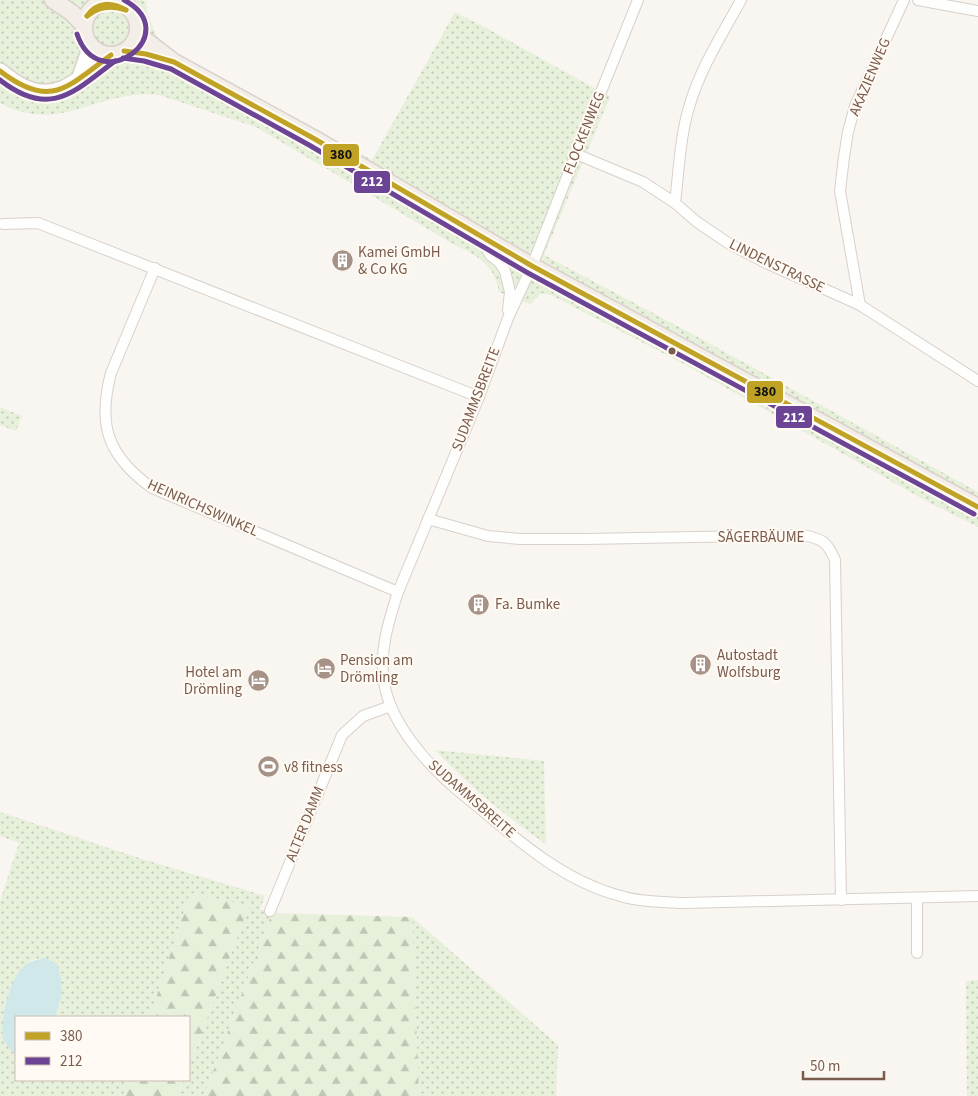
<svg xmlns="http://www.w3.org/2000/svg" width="978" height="1096" viewBox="0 0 978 1096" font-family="'Source Sans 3',sans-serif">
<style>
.grass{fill:url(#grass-dots)}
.forest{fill:url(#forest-firs)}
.water{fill:#d0e8ea}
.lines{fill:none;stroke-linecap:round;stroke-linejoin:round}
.street-casing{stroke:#d7d1cb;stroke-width:12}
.secondary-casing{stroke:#d9d2cb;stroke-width:18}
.primary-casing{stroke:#dad1cc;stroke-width:19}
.street{stroke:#fefefd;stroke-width:10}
.secondary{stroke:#fefefd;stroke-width:15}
.primary{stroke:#f3eee8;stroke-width:16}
.bus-1-casing{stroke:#fffaf3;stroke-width:9}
.bus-2-casing{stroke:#fffaf3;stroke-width:9}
.bus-1{stroke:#c0a325;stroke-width:5}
.bus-2{stroke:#6c4495;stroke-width:5}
.bus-dot{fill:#7a5c4d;stroke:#fffaf3;stroke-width:2}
.labels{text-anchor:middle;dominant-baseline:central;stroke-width:4;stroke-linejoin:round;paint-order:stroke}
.street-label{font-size:15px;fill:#7a5c4d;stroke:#fffaf3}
.poi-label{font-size:15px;fill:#7a5c4d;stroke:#fffaf3;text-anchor:start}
.line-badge{stroke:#fffaf3;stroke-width:2}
.badge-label{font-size:14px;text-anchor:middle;font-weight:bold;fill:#fff}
.pale-badge-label{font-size:14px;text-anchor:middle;font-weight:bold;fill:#111}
</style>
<defs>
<pattern id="grass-dots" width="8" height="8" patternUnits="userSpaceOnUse" patternTransform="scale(1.25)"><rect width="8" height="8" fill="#e7f0db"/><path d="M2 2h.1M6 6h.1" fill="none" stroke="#c0c6b4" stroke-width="1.8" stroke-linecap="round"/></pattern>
<pattern id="forest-firs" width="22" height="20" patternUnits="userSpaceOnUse" patternTransform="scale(1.25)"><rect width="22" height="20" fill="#e7f0db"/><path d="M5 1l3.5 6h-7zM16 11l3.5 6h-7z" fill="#c0c6b4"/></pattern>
</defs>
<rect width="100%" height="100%" fill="#f9f5f0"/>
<g class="grass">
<path d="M0,0h142l4,2 1,11 13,31 212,116 83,-148 35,18 120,67 -66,158 152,81 282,156v35l-50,-25 -244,-138 -133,-69 -10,-2 -11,11 -31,-12c-5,-28 -20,-35 -44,-47l-199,-118 -97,-32c-60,-7 -98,41 -159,8z"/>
<path d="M0,407l22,9 -6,15 -16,-6z"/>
<path d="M435,750l109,11 2,83c-41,-28 -77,-58 -111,-94z"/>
<path d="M0,812l139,46 126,38 -5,13 12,4 -68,183h-26l6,-16h5v-13l60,-161 -59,-13 -40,124h-95l6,-16 -16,-43 -13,2 -11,9 -9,83h4v28h113l-5,16h-124v-195l19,-58 -19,-7z"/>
<path d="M412,917l146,128 -2,51h-137z"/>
<path d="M978,980v116h-11l-1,-115z"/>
</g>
<g class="forest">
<path d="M190,893l59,13 -60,161v-50h-39z"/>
<path d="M272,913l140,4 7,179h-215z"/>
<path d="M129,1080h55l-6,16h-54z"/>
</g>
<path class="water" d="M45,958l12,6c7,21 6,33 -2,53h-39v35h-4c-3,-4 -7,-9 -9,-13 -3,-17 6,-57 18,-70 7,-8 15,-9 24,-11z"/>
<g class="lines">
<defs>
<g id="street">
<path d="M638,0l-62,154 -44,112 -24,52 -29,79 -81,195c-9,28 -19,59 -14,90 6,40 41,80 71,106 50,40 98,89 162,107 22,7 45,7 68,8l293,-7"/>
<path d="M918,0l60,11"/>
<path d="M576,154l67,28 32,21 22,19 31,21 38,20 94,42 118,76"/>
<path d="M675,203c4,-33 5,-68 15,-99 11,-37 33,-71 51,-104"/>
<path d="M3,224l35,-1 441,174"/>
<path d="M481,238l9,17 9,7 6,9 5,21 -2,18"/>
<path d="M155,268l-44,105c-14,53 -3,83 41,115l246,104"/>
<path d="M860,305l-20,-114 4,-34 4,-25 7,-26 49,-106"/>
<path d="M428,519l60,17 32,3h64l219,-4c19,4 24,6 32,25l6,340"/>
<path d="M917,898v55"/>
<path d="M270,911l72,-176 21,-19 28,-10"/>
</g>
<g id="secondary">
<path d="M0,71c8,6 16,13 26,17 34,16 60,-16 85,-33"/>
<path d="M79,80l9,-26 1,-11"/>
</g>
<g id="primary">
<path d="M53,0l19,13 12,12"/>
<circle cx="111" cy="28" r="27"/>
<path d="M138,32l6,7 30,23 139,76 219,128 446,241"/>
</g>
</defs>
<use href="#street" class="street-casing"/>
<use href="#secondary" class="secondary-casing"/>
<use href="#primary" class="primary-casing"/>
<use href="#street" class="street"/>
<use href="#secondary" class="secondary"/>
<use href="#primary" class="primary"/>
<defs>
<g id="bus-1">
<path d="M87,16c10,-15 25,-14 39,-6"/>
<path d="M87,16c12,-10 25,-11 39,-6"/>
<path d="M124,51l22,3 28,8 139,76 219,128 446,241"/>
<path d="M0,71c51,39 67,16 111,-16"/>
</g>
<g id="bus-2">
<path d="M77,34c22,65 109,-1 47,-34"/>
<path d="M123,58l21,3 27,8 138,76 219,128 446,241"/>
<path d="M0,80c50,39 74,12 115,-19"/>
</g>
</defs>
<use href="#bus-1" class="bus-1-casing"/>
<use href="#bus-2" class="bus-2-casing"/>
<use href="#bus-1" class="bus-1"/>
<use href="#bus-2" class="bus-2"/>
</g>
<defs>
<symbol id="building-disc" viewBox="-11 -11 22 22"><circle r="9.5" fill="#a69286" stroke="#fffaf3"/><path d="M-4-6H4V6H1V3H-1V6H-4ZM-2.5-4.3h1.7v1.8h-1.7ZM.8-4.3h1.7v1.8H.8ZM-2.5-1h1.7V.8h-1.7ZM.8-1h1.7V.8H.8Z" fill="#fff"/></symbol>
<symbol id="hotel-disc" viewBox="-11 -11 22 22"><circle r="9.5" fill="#a69286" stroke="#fffaf3"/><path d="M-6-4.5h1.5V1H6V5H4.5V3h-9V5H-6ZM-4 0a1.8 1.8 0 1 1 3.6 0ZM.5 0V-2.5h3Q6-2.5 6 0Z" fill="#fff"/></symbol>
<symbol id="stadium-disc" viewBox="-11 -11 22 22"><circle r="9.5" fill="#a69286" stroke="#fffaf3"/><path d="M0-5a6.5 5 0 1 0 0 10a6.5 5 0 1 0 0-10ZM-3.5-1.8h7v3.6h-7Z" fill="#fff"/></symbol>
</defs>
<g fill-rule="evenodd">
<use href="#building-disc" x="330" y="248" width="25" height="25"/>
<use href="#building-disc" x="466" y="592" width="25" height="25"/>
<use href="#building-disc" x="688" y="652" width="25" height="25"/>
<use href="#hotel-disc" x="312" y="656" width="25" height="25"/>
<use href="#hotel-disc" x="246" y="668" width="25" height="25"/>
<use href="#stadium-disc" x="256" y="754" width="25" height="25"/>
</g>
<circle class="bus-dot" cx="672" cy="351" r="4.5"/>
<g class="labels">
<g class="street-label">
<text transform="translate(870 77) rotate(-67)">AKAZIENWEG</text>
<text transform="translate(584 133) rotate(-68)">FLOCKENWEG</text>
<text transform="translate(777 266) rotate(26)">LINDENSTRASSE</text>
<text transform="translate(476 399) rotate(-69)">SUDAMMSBREITE</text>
<text transform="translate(203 508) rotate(24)">HEINRICHSWINKEL</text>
<text x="761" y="537">SÄGERBÄUME</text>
<text transform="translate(472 799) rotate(41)">SUDAMMSBREITE</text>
<text transform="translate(305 824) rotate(-68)">ALTER DAMM</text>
</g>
<g class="poi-label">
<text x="358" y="252">Kamei GmbH<tspan x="358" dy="17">&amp; Co KG</tspan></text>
<text x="495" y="604">Fa. Bumke</text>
<text x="717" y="655">Autostadt<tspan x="717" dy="17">Wolfsburg</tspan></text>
<text x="340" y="660">Pension am<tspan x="340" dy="17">Drömling</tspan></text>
<text x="242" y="672" text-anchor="end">Hotel am<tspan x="242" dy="17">Drömling</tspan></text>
<text x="284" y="767">v8 fitness</text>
</g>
</g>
<g class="line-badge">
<rect x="322" y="143" width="38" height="24" rx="5" fill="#c0a325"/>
<rect x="353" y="170" width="38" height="24" rx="5" fill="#6c4495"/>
<rect x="746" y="380" width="38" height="24" rx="5" fill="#c0a325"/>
<rect x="775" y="405" width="38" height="24" rx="5" fill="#6c4495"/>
</g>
<g class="badge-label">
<text x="372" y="186">212</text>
<text x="794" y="422">212</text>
</g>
<g class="pale-badge-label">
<text x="341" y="159">380</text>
<text x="765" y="396">380</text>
</g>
<rect x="15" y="1016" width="175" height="65" fill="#fffaf3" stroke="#cabbb1"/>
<rect x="25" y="1032" width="25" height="8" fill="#c0a325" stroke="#cabbb1"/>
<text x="60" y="1041" font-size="15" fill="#7a5c4d">380</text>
<rect x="25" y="1057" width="25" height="8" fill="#6c4495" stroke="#cabbb1"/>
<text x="60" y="1066" font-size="15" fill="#7a5c4d">212</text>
<path d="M803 1071v8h81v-8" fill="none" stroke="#7a5c4d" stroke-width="2.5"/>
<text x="810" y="1071" font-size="15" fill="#7a5c4d" stroke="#fffaf3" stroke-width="4" paint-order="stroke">50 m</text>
</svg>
